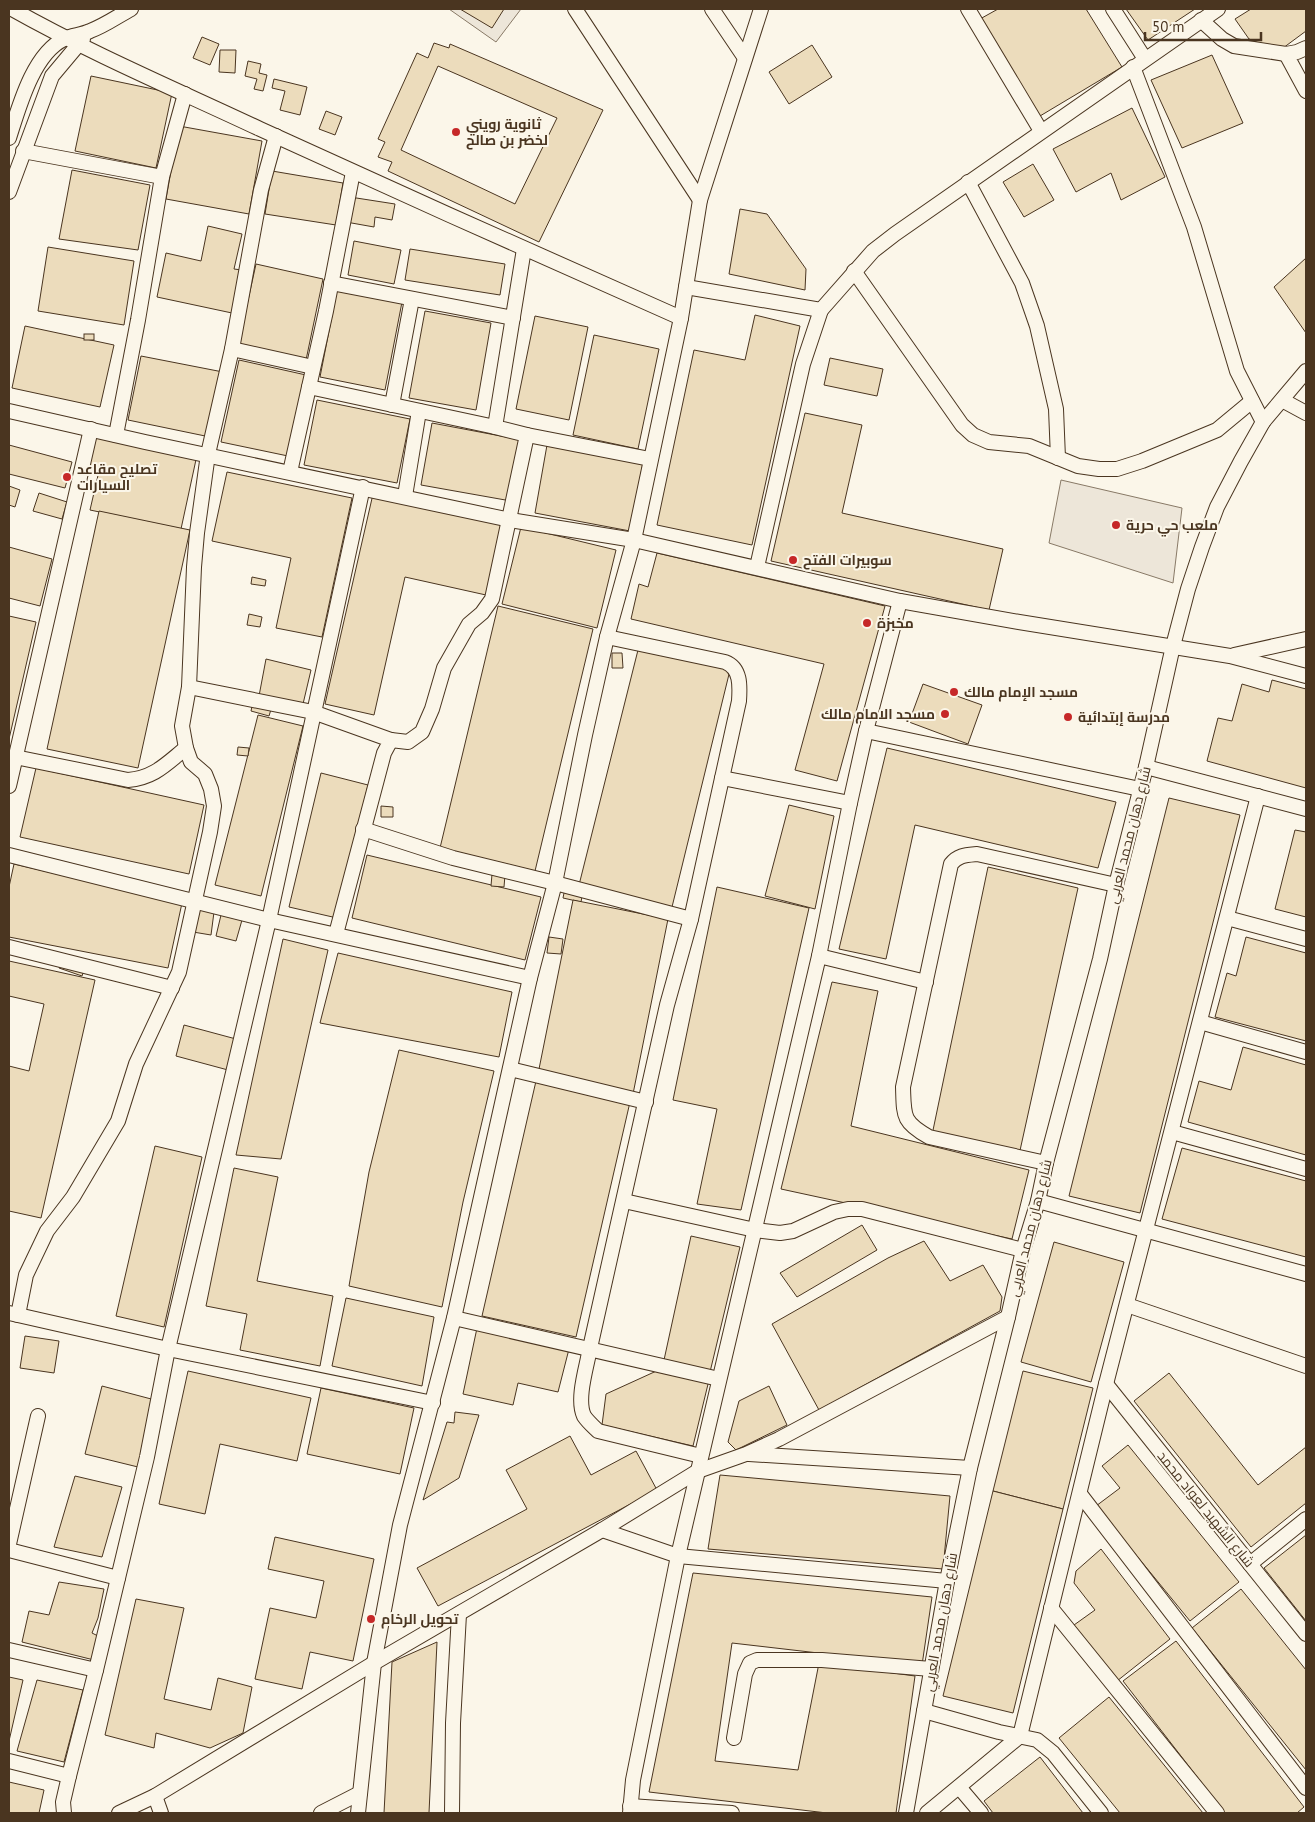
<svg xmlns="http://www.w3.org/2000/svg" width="1315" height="1822" viewBox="0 0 1315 1822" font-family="'PT Sans',Cairo,sans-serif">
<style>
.green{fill:#ede6d9;stroke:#887966}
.building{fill:#ecdcbc;stroke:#4a3520;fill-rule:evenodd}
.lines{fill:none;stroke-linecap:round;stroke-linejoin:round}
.minor-casing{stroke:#4a3520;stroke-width:16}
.minor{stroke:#fbf6e9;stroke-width:14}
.poi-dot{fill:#c62828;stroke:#fbf6e9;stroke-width:2}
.labels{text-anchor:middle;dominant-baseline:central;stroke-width:4;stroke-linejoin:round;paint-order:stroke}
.poi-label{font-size:14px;font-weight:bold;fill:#4a3520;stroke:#fbf6e9;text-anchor:start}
.street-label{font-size:14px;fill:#4a3520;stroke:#fbf6e9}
</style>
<rect width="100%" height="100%" fill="#fbf6e9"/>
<g class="green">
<path d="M449,9h72l-25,33z"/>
<path d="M1061,480l121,28 -9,75 -124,-40z"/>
</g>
<g class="building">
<path d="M460,9h44l-12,19z"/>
<path d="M998,9h88l36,58 -82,49 -60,-97z"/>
<path d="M1126,9h69l-47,31z"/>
<path d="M1251,9h55v22l-27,20 -30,-12 -14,-20z"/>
<path d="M202,37l17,7 -9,21 -17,-7z"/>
<path d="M434,43l15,5 1,-4 153,66 -64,132 -151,-71 4,-9 -14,-5 7,-15 -7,-3 39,-86 11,5zM438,66l119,52 -42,86 -114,-54z"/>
<path d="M812,45l20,32 -43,27 -20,-32z"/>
<path d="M220,50h16l-1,23 -16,-1z"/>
<path d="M1212,55l31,68 -61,25 -31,-68z"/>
<path d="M248,61l13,3 -2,9 8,2 -4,16 -9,-2 3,-10 -12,-3z"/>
<path d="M91,76l81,17 -16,75 -81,-17z"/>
<path d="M274,79l33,8 -7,28 -20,-5 5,-19 -13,-3z"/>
<path d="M1132,108l33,69 -44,23 -10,-27 -35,19 -23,-43z"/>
<path d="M326,111l16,6 -7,18 -16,-6z"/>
<path d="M179,126l83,15 -13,73 -83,-15z"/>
<path d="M1033,164l21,36 -30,17 -21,-35z"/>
<path d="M72,170l78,15 -12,65 -79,-11z"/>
<path d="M272,171l71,12 -7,42 -71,-11z"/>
<path d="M350,197l45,7 -3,16 -17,-3 -1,10 -28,-5z"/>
<path d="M740,209l27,5 39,55 -1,21 -76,-16z"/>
<path d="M208,226l34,8 -8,35 8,1 -10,43 -75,-16 9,-44 35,8z"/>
<path d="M354,241l47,9 -7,34 -46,-9z"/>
<path d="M48,247l86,14 -10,64 -86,-14z"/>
<path d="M410,249l95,15 -5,31 -95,-15z"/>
<path d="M1306,258v75l-32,-46z"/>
<path d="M256,264l67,15 -17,81 -68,-14z"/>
<path d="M337,290l65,12 -17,88 -65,-13z"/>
<path d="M425,311l66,12 -15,87 -67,-12z"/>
<path d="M755,315l45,11 -48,219 -95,-20 37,-175 51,10z"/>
<path d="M535,316l53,11 -19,93 -53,-11z"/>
<path d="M25,326l89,19 -14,62 -88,-19z"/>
<rect x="84" y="334" width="10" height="6"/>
<path d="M594,335l65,14 -21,100 -65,-14z"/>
<path d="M141,356l82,16 -13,65 -82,-17z"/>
<path d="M830,358l53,11 -6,27 -53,-11z"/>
<path d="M239,360l67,15 -18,81 -67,-14z"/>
<path d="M317,400l93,19 -13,64 -93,-18z"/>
<path d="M805,413l57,12 -20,88 161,36 -14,61 -218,-49z"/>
<path d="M432,423l90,17 -11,61 -90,-16z"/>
<path d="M96,434l101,21 -16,74 -91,-19 9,-39 -11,-3z"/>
<path d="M9,445l63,17 -7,26 -56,-14z"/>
<path d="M547,445l96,18 -13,68 -95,-18z"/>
<path d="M227,472l125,26 -30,139 -46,-9 15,-70 -79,-17z"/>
<path d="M9,486l11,4 -5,17 -6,-2z"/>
<path d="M39,493l28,9 -5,17 -29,-8z"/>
<path d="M373,494l130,30 -17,71 -81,-18 -31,138 -49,-11z"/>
<path d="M99,511l91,19 -52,238 -91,-19z"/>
<path d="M521,527l95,23 -19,78 -95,-24z"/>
<path d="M9,547l43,12 -12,47 -31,-8z"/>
<path d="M657,553l228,53 -48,175 -42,-11 29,-106 -193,-45 8,-35 9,3z"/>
<path d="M252,577l14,3 -1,6 -14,-2z"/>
<path d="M498,606l95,23 -58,242 -95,-23z"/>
<path d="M249,614l13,3 -2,10 -13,-2z"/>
<path d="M9,616l27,6 -27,117z"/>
<path d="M639,646l92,20 -59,241 -93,-22z"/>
<path d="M612,653h10l1,15h-11z"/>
<path d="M266,659l45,11 -8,34 -44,-8z"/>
<path d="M1272,680l34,9v99l-99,-27 11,-43 14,3 10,-37 27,8z"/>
<path d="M923,684l59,21 -14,39 -59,-22z"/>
<path d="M253,702l19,4 -3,10 -18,-5z"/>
<path d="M258,715l45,11 -42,170 -46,-11z"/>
<path d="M238,747l11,1 -1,8 -11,-1z"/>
<path d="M887,748l229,54 -18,66 -183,-43 -29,134 -47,-10z"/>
<path d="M36,768l168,37 -15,69 -169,-37z"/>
<path d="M321,773l47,12 -31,133 -48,-11z"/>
<path d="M1169,798l71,17 -100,398 -71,-17z"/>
<path d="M789,805l45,11 -19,93 -50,-13z"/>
<path d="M381,806l12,1v10h-12z"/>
<path d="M1295,830l11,2v85l-31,-8z"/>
<path d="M367,855l174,42 -16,63 -173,-42z"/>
<path d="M14,864l168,39 -14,65 -159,-31v-50z"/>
<path d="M988,867l90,21 -59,267 -87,-20z"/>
<path d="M492,874l13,1 -1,12 -13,-1z"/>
<path d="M717,887l92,21 -68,302 -44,-6 20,-95 -44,-9z"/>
<path d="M565,888l18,3 -2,11 -18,-4z"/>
<path d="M573,900l95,19 -35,175 -95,-20z"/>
<path d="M197,909l17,3 -3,23 -18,-3z"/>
<path d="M221,915l21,5 -6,21 -20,-5z"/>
<path d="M549,937l14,2 -2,15 -14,-1z"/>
<path d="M1246,937l60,16v88l-91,-24 12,-44 9,3z"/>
<path d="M283,939l45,11 -47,209 -45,-4z"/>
<path d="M338,953l174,39 -13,65 -179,-34z"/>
<path d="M64,955l23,7 -5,14 -23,-8z"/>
<path d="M9,961l86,19 -54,238 -32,-7v-145l20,5 15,-67 -35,-8z"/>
<path d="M832,982l46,9 -27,135 178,44 -17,69 -231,-50z"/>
<path d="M184,1025l52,14 -8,31 -52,-14z"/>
<path d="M1243,1047l63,18v90l-118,-33 11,-41 32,9z"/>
<path d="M399,1050l95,21 -31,131 -21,105 -93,-21 20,-114z"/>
<path d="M536,1081l94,21 -54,235 -94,-21z"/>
<path d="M155,1146l47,11 -38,170 -48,-11z"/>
<path d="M1182,1148l124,33v76l-144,-38z"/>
<path d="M234,1168l44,9 -21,104 76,15 -13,70 -80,-16 7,-36 -41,-8z"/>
<path d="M862,1225l15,25 -80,47 -17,-24z"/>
<path d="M691,1236l49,11 -30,125 -46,-12z"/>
<path d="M924,1241l26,40 33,-16 19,32 -2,14 -181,99 -47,-86 116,-66z"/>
<path d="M1054,1242l70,20 -33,120 -70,-20z"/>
<path d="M346,1298l88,19 -12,69 -90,-20z"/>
<path d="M477,1328l92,21 -11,43 -40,-9 -5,22 -50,-11z"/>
<path d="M25,1336l34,5 -5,32 -34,-5z"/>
<path d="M663,1368l46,12 -16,66 -91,-21 4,-31z"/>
<path d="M188,1371l123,27 -14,63 -77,-17 -15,70 -46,-10z"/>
<path d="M1023,1371l70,17 -30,121 -70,-18z"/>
<path d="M1169,1373l89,112 48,-38v56l-55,44 -117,-146z"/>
<path d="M102,1386l53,14 -17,67 -53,-13z"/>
<path d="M769,1386l18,39 -51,25 -8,-8 11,-41z"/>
<path d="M321,1388l93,20 -14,66 -93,-20z"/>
<path d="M455,1412l24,3 -20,63 -36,22 24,-78 7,1z"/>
<path d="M570,1436l21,39 45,-24 21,39 -219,116 -21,-38 110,-59 -21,-39z"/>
<path d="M1128,1445l111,137 -49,39 -94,-115 24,-18 -18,-22z"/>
<path d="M720,1475l230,21 -7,73 -235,-20z"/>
<path d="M75,1476l47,11 -20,70 -48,-10z"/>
<path d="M993,1491l70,18 -50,204 -70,-17z"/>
<path d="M1306,1535v86l-42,-53z"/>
<path d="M275,1537l99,22 -21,102 -43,-9 -8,37 -47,-10 15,-71 46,10 8,-37 -56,-12z"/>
<path d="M1101,1549l69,90 -53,42 -43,-56 21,-15 -21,-27 2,-12z"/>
<path d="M693,1573l239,24 -10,68 -190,-22 -17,118 83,9 21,-107 96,13 -19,137h-69l-178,-21z"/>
<path d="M59,1582l45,7 -6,29 -6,15 8,4 -6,23 -72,-18 7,-31 20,4z"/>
<path d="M1241,1589l65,81v100l-114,-142z"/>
<path d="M136,1599l48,9 -20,91 47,11 7,-32 34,9 -9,46 -33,15 -54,-15 -2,15 -49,-13z"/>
<path d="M1176,1641l128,166 -7,6h-72l-102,-132z"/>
<path d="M437,1642l-8,171h-45l8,-151z"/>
<path d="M9,1677l14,3 -14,61z"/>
<path d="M37,1680l46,10 -19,72 -47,-11z"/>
<path d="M1109,1697l94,116h-83l-61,-75z"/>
<path d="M1040,1757l43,56h-90l-9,-12z"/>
<path d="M9,1782l35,8 -5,23h-30z"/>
</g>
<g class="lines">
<defs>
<g id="minor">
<path d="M12,9c80,45 165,81 248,120 140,64 280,127 421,189"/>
<path d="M575,9l125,191"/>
<path d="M712,9l33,49"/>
<path d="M968,9l73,122"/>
<path d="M1113,9l32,50"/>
<path d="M1201,20l21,19 12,7 52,8"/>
<path d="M1306,48l-9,4 -11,2 20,37"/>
<path d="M1133,67l61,160 43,144 26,51"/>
<path d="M9,138c10,-31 24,-84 55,-99 8,-4 18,-4 26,-8 14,-5 28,-15 41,-22"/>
<path d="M23,151l139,26"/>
<path d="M968,182l54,101 15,43 19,83 2,49"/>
<path d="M9,192l43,-116 31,-37"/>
<path d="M854,271l108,154 11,10 16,7 40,4 49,20 21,3h18l25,-8 75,-31 35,-29"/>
<path d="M331,283l182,35"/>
<path d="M686,287l135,23 52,-59 22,-17 323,-225"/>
<path d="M232,349l81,18"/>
<path d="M309,387l186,40"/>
<path d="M1282,400l24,13"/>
<path d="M392,405l20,-106"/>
<path d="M9,411l136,31 365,78 124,20 266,61 119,21 211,34 76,20"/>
<path d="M116,435l22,-115 24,-143 23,-83"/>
<path d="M527,435l123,24"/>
<path d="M290,472l36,-161 27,-139"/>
<path d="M405,496l14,-85"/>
<path d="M757,567l46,-203 18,-54"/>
<path d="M607,637l118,25c16,6 15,24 14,39l-48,218 -24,86 -77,343c-3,18 -14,51 -6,68 4,6 9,10 14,15l103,25"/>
<path d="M1234,655l72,-16"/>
<path d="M189,687l124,25 78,28 -7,13 -48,181"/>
<path d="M866,731l274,58"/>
<path d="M391,740l17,2 14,-10 10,-23 12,-41 25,-44 13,-11 10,-14 35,-164 -32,-8 29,-178"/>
<path d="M15,757l113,23c26,-2 38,-16 58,-32"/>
<path d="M1146,767l160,42"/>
<path d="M722,778l128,25"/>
<path d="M9,786l82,-357"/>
<path d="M363,829l90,29 102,25 136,36"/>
<path d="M9,855l260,65 261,58"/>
<path d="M1227,918l79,21"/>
<path d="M9,947l163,41"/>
<path d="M819,956l107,26"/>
<path d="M1200,1022l106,30"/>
<path d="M510,1069l136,33"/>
<path d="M1172,1132l134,37"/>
<path d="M1046,1163l-117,-26c-27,-15 -25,-21 -26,-50l48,-223c7,-9 15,-9 26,-10l139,31"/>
<path d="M624,1201l131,29 25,3 13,-2 41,-19 14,-3h14l161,41"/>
<path d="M1038,1201l268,73"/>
<path d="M1127,1305l179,61"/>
<path d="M9,1313l159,36 265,54"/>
<path d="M18,1315l8,-40 21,-44 26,-34 45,-76 18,-57 43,-92 31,-140 4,-26 -3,-17 -6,-15 -14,-12 -5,-14 -4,-22 7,-39 5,-120 3,-34 11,-79 24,-105 29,-159 15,-54"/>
<path d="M454,1318l265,61"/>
<path d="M1106,1384l200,250"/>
<path d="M749,1454l221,14"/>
<path d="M1080,1494l226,294"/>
<path d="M602,1530l76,26 269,25"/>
<path d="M9,1544l29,-128"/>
<path d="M9,1550l109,28"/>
<path d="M1250,1564l56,-45"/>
<path d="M1051,1608l166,205"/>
<path d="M9,1650l87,20"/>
<path d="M924,1711l75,21 38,8 16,13 48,60"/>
<path d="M734,1738l11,-64 5,-11 7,-3h65l109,9"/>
<path d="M9,1761l60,15"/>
<path d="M959,1787l22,26"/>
<path d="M155,1796l6,17"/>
<path d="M630,1806l102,7"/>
<path d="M64,1813l-1,-11 6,-26 27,-106 51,-213 21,-108 101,-429 94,-433"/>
<path d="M119,1813l36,-17 219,-133 228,-133 96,-59 48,-17 33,-15 229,-122"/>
<path d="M321,1813l39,-20"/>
<path d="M358,1813l16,-150 26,-138 54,-207 76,-340 25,-95 30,-148 22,-98 27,-97 47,-222 19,-118 61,-191"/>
<path d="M452,1813l1,-90 6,-109"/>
<path d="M630,1813l3,-33 45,-224 141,-600 31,-153 16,-72 34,-130"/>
<path d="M906,1813l41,-232 23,-113 38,-151 15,-67 15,-49 8,-38 54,-204 16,-74 30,-118 27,-121 15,-57 14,-42 15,-40 24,-46 22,-39 43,-51"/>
<path d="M927,1813l93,-77 86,-352 152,-588"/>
</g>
</defs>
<use href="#minor" class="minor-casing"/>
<use href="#minor" class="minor"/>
</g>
<g class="poi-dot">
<circle cx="456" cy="132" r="5"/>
<circle cx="67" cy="477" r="5"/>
<circle cx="1116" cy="525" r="5"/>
<circle cx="793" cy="560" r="5"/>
<circle cx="867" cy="623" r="5"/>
<circle cx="954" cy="692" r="5"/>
<circle cx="945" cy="714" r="5"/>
<circle cx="1068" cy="717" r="5"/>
<circle cx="371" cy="1619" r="5"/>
</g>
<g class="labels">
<g class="poi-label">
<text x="466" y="124">ثانوية رويني<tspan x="466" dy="16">لخضر بن صالح</tspan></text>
<text x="77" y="469">تصليح مقاعد<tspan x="77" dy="16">السيارات</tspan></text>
<text x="1126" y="525">ملعب حي حرية</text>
<text x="803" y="560">سوبيرات الفتح</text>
<text x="877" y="623">مخبزة</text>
<text x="964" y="692">مسجد الإمام مالك</text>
<text x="935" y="714" text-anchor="end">مسجد الامام مالك</text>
<text x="1078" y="717">مدرسة إبتدائية</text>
<text x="381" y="1619">تحويل الرخام</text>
</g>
<g class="street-label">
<text transform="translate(1129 835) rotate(-76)">شارع دهان محمد العربي</text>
<text transform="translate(1030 1228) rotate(-76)">شارع دهان محمد العربي</text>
<text transform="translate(1206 1509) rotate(51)">شارع الشهيد لعواد محمد</text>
<text transform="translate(940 1622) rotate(-80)">شارع دهان محمد العربي</text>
</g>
</g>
<rect width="1315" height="1822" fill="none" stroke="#4a3520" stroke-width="20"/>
<path d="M1145 32v8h116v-8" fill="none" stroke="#4a3520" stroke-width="2.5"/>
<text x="1152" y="32" font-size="15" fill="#4a3520" stroke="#fbf6e9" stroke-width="4" paint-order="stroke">50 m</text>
</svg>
